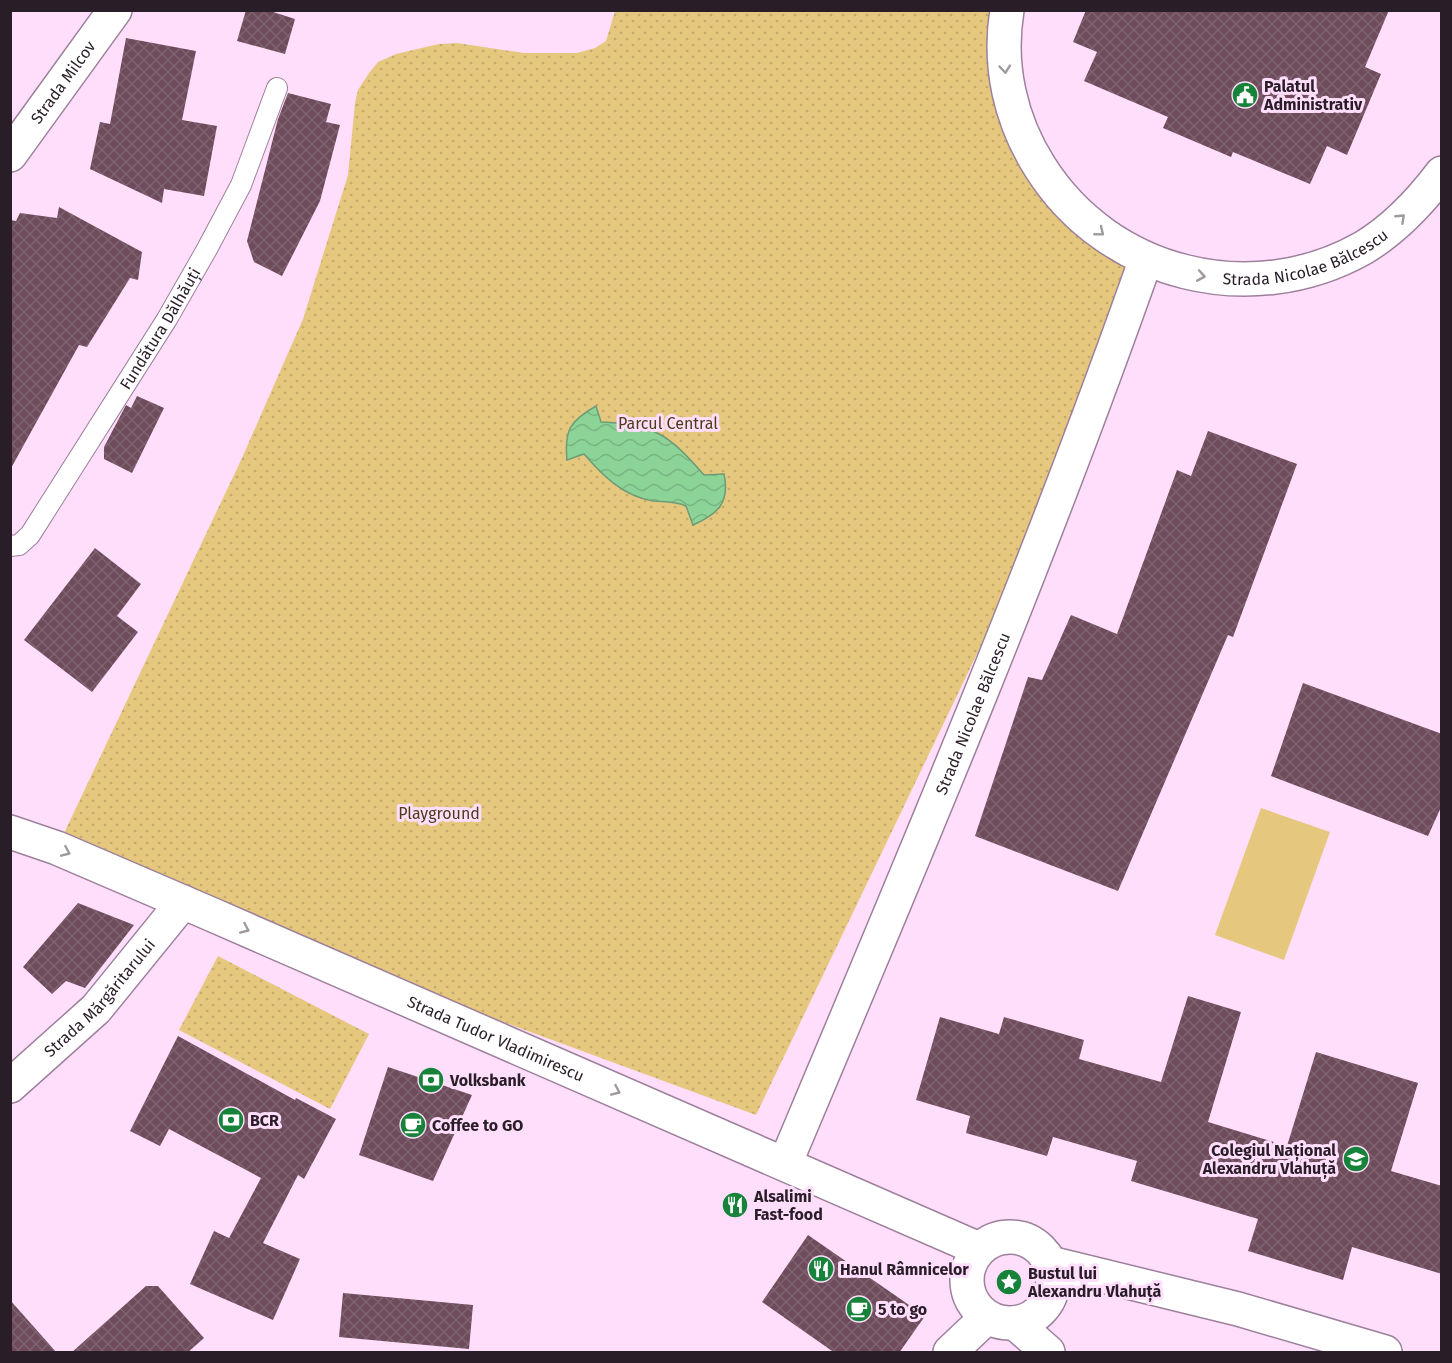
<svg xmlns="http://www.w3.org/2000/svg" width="1452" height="1363" viewBox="0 0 1452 1363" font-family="'Fira Sans',sans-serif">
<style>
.park{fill:url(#park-dots)}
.pitch{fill:#e5c87e}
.water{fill:url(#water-waves);stroke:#6e9c76;stroke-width:1.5}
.building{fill:url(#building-cross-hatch)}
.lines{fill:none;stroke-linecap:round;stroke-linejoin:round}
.service-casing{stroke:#9d809b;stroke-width:22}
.minor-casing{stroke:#9d809b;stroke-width:36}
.tertiary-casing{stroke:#9d809b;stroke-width:36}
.service{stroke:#fff;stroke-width:20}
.minor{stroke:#fff;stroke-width:33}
.tertiary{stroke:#fff;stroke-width:33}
.oneway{stroke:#9f999e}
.labels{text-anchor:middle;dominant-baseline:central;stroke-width:6;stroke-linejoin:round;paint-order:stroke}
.street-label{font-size:16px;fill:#291d28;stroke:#ffdefc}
.poi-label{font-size:16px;font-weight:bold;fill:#291d28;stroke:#ffdefc;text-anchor:start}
.park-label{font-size:16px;fill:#4a3d18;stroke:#ffdefc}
</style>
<defs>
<pattern id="park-dots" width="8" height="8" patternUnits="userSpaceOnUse" patternTransform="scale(1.5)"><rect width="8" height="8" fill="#e5c87e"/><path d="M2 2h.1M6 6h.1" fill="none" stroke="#c4ab6d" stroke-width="1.8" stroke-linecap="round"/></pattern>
<pattern id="water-waves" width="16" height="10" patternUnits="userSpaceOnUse" patternTransform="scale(1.5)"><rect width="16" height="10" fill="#8cd398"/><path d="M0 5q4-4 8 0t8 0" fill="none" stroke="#79b583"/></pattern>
<pattern id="building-cross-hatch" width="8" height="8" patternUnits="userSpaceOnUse" patternTransform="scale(1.5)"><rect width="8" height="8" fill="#6e4c5c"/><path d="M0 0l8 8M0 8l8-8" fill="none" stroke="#7e6270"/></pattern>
</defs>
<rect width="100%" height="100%" fill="#ffdefc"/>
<g class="park">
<path d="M615,11h392l23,140 116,108 -57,161 -333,695 -543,-200 -156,-67 185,-390 61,-139 45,-144 7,-72 3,-13 11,-17 9,-11 18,-8 43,-10 18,-1 67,10h53l18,-5 11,-7z"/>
<path d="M218,956l151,78 -39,75 -151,-79z"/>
</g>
<path class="pitch" d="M1261,808l69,24 -46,128 -69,-25z"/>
<path class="water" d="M596,406l5,16c54,2 68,13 103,53l20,-1c6,29 -6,40 -31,51l-7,-19c-11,-5 -21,-4 -33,-5 -30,-5 -50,-25 -69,-47l-17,6c-3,-30 3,-39 29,-54z"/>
<g class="building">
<path d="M246,10h21l28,9 -10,35 -48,-13z"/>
<path d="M1086,10h303l-24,57 16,7 -34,81 -20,-9 -17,38 -77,-32 -2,5 -68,-29 5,-11 -84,-36 13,-29 -24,-10z"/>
<path d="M126,38l70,13 -14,69 35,6 -13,70 -40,-7 -2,14 -72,-34 10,-47 10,2z"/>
<path d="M288,93l43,11 -5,18 14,3 -20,76 -38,75 -28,-14 -7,-21 31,-122z"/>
<path d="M59,207l83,45 -4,28 -8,-2 -43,69 -8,-2 -69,125v-250l6,1 4,-8 37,5z"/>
<path d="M137,396l27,12 -32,65 -28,-14v-12l22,-42 5,3z"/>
<path d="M1208,431l89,33 -64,173 -5,-2 -110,256 -143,-55 53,-159 14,3 29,-65 46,19 60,-164 14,6z"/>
<path d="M95,548l46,36 -24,32 21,16 -46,60 -68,-52z"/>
<path d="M1303,683l139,51v71l-14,31 -157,-60z"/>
<path d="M78,903l56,22 -49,63 -19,-7 -14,13 -29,-27z"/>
<path d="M1188,996l53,16 -33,110 79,24 29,-94 102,31 -27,88 51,15v88l-90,-27 -9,33 -95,-29 10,-32 -127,-38 6,-20 -84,-24 -6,19 -81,-23 4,-17 -54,-16 24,-83 59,17 5,-17 80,23 -5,19 82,23z"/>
<path d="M178,1036l117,64 1,-2 40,21 -32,60 -6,-4 -35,68 37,16 -27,61 -83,-36 24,-53 15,7 32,-60 -92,-49 -9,17 -30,-15z"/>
<path d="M388,1067l84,28 -39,86 -74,-26z"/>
<path d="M808,1235l117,81 -26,37h-64l-73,-51z"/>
<path d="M146,1286h12l46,52 -17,15h-116z"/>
<path d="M343,1293l130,12 -4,44 -130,-12z"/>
<path d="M10,1300l47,53h-47z"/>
</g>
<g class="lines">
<defs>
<g id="service">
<path id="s1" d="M10,546l9,-1 11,-10 137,-216 40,-70 34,-64 36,-97"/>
</g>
<g id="minor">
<path id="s2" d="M10,155l105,-145"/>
</g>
<g id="tertiary">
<path id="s3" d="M1007,10c-9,55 3,110 33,157 68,108 211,144 323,81 32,-19 57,-46 79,-75"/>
<path id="s4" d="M10,832l47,16 156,67 766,334"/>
<path id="s5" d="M10,1086l86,-77 87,-107"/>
<path id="s6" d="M785,1164c126,-299 253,-598 361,-905"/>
<circle cx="1010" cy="1280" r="43"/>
<path d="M1050,1263l188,46 147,43"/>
<path d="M1015,1323l33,29"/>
<path d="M950,1352l37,-35"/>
</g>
</defs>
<use href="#service" class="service-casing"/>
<use href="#minor" class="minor-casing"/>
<use href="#tertiary" class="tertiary-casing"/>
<use href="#service" class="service"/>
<use href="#minor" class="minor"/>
<use href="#tertiary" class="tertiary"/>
</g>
<defs><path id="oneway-chevron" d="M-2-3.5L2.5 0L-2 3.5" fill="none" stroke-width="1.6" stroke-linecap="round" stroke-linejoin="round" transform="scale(1.5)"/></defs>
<g class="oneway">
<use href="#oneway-chevron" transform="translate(1005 69) rotate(85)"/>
<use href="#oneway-chevron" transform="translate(1401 218) rotate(-43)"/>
<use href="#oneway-chevron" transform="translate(1100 232) rotate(39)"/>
<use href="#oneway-chevron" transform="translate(1201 276) rotate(10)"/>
<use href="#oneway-chevron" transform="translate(66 852) rotate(23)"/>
<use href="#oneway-chevron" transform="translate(245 929) rotate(24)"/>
<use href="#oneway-chevron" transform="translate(616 1091) rotate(24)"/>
</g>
<defs>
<symbol id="civic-disc" viewBox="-11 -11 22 22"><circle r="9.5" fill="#17833a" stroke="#ffdefc"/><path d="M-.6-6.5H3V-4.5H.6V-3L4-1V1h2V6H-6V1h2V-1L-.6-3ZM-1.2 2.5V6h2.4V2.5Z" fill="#fff"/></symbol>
<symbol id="bank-disc" viewBox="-11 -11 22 22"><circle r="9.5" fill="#17833a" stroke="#ffdefc"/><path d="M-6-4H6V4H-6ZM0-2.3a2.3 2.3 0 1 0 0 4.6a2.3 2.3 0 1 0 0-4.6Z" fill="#fff"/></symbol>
<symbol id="cafe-disc" viewBox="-11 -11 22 22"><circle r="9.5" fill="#17833a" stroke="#ffdefc"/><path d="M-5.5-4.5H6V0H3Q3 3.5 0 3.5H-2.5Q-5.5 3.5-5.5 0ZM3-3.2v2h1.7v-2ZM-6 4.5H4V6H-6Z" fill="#fff"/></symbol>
<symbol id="school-disc" viewBox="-11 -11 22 22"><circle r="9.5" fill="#17833a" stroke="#ffdefc"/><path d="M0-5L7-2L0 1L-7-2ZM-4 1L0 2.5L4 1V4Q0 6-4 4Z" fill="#fff"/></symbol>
<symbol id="restaurant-disc" viewBox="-11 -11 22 22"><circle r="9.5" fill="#17833a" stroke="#ffdefc"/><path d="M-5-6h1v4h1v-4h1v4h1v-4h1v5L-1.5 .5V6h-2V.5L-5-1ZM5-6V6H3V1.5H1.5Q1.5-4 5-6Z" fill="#fff"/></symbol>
<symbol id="sight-disc" viewBox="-11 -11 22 22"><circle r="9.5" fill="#17833a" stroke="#ffdefc"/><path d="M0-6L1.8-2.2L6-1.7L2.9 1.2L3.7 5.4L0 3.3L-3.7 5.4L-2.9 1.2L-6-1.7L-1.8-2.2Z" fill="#fff"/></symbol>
</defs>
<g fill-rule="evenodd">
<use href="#civic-disc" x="1230" y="80" width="30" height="30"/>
<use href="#bank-disc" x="416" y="1065" width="30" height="30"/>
<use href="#bank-disc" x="216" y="1105" width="30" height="30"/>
<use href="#cafe-disc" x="398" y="1110" width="30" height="30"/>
<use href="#school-disc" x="1341" y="1144" width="30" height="30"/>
<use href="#restaurant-disc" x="720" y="1190" width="30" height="30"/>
<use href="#restaurant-disc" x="806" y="1254" width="30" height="30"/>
<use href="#sight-disc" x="994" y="1267" width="30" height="30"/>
<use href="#cafe-disc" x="844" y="1294" width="30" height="30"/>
</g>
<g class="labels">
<g class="street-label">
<text stroke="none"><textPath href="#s2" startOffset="90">Strada Milcov</textPath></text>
<text stroke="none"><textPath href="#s3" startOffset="472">Strada Nicolae Bălcescu</textPath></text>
<text stroke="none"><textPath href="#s1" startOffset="268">Fundătura Dălhăuți</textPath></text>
<text stroke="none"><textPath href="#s6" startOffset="488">Strada Nicolae Bălcescu</textPath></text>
<text stroke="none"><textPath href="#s5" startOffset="126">Strada Mărgăritarului</textPath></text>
<text stroke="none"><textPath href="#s4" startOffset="528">Strada Tudor Vladimirescu</textPath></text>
</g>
<g class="poi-label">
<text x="1264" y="86">Palatul<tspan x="1264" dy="18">Administrativ</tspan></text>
<text x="450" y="1080">Volksbank</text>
<text x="250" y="1120">BCR</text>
<text x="432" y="1125">Coffee to GO</text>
<text x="1336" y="1150" text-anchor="end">Colegiul Național<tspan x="1336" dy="18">Alexandru Vlahuță</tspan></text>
<text x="754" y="1196">Alsalimi<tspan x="754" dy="18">Fast-food</tspan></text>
<text x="840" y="1269">Hanul Râmnicelor</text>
<text x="1028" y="1273">Bustul lui<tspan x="1028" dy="18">Alexandru Vlahuță</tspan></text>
<text x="878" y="1309">5 to go</text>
</g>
<g class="park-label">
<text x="668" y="423">Parcul Central</text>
<text x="439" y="813">Playground</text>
</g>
</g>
<rect width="1452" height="1363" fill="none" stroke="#291d28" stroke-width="24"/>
</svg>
